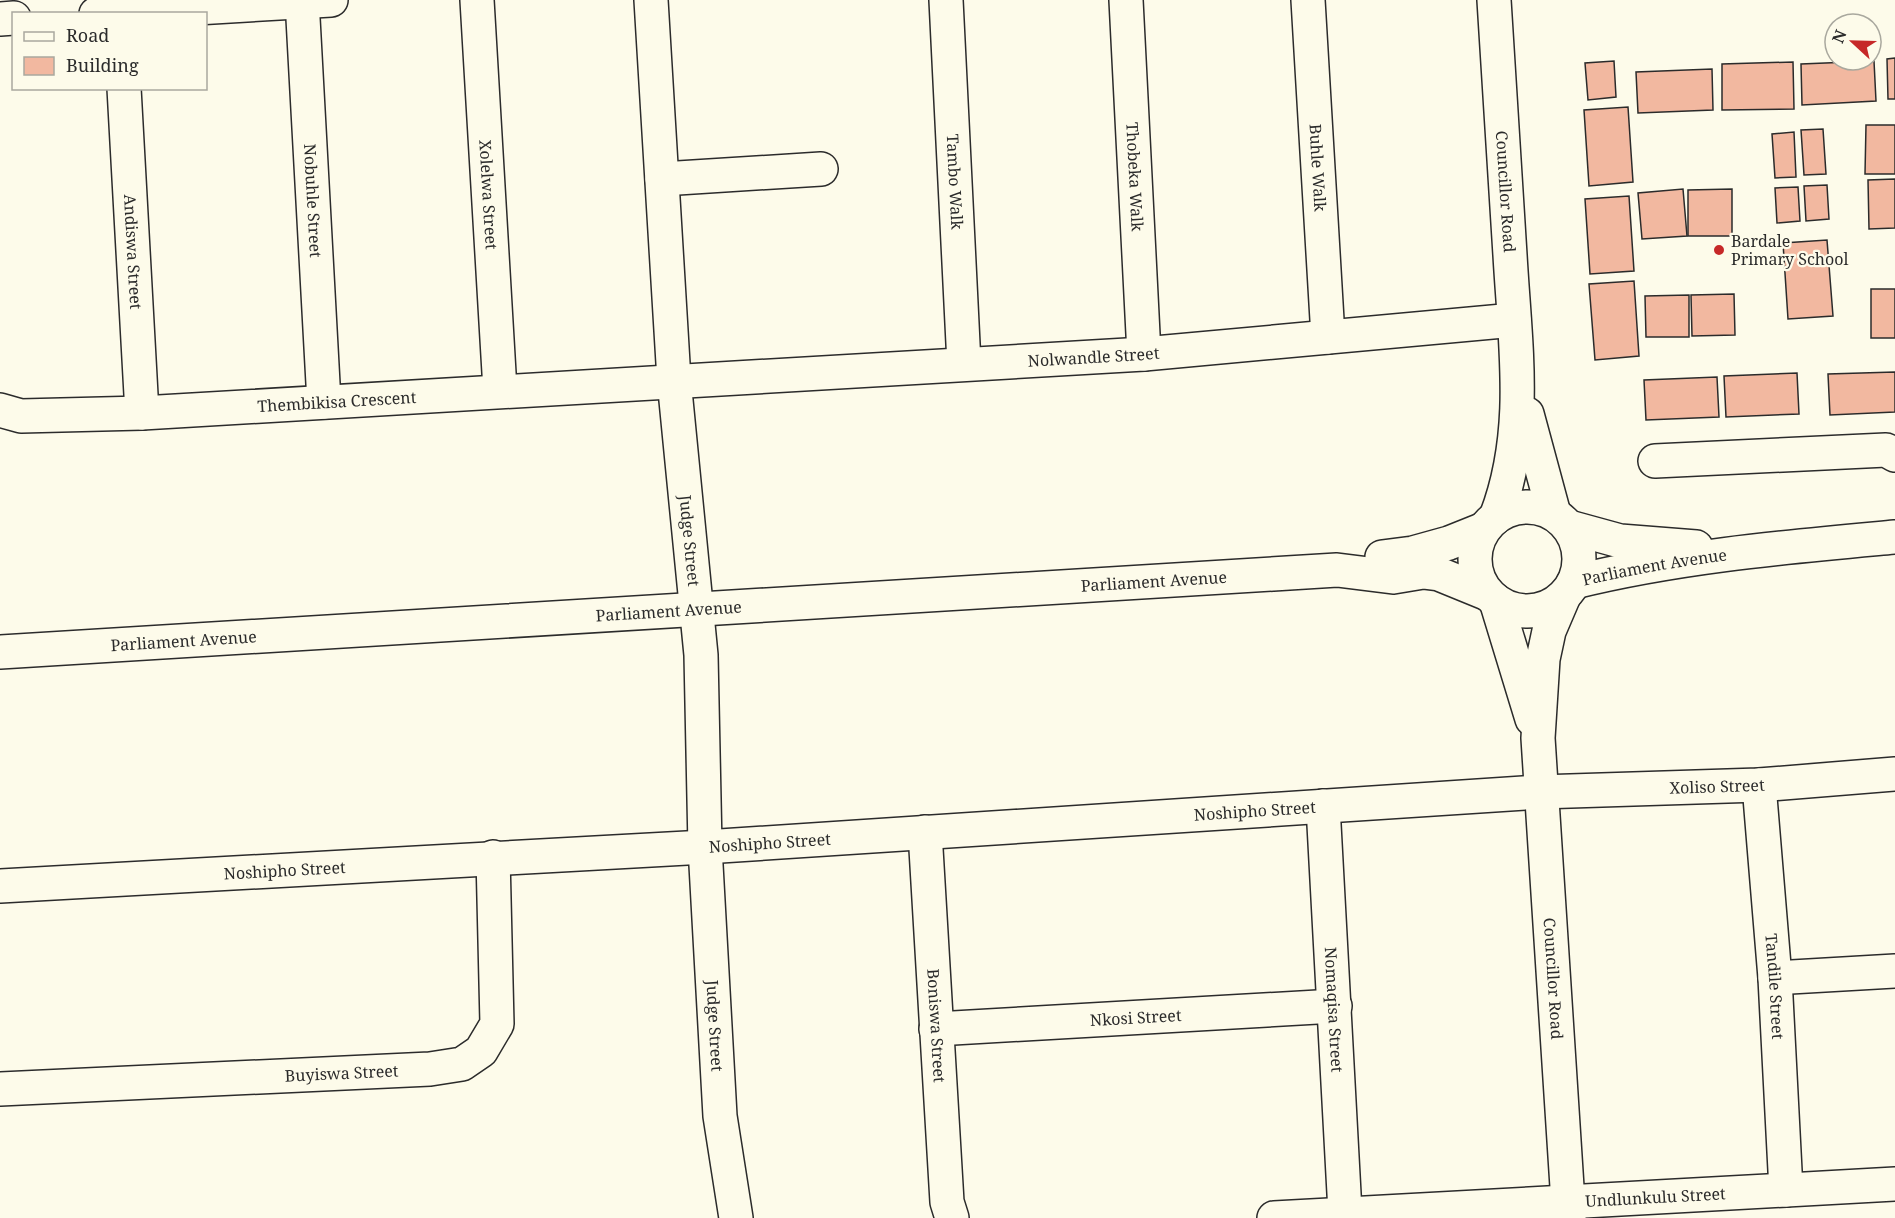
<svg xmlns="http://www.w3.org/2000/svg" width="1895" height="1218" viewBox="0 0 1895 1218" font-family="'Noto Serif',serif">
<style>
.building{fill:#f2b8a0;stroke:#2b2b2b;stroke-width:1.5}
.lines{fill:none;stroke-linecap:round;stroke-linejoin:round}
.minor-casing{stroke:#2b2b2b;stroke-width:36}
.minor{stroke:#fdfbea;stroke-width:33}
.poi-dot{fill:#c62828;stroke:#fdfbea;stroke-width:2}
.labels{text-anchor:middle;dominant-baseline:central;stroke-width:4.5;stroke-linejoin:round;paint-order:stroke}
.street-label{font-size:16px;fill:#2b2b2b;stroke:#fdfbea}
.poi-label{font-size:16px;fill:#2b2b2b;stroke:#fdfbea;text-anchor:start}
</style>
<rect width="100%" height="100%" fill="#fdfbea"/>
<g class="building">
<path d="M1895,58v41h-7l-1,-40z"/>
<path d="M1614,61l2,36 -28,3 -3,-37z"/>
<path d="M1874,61l2,40 -74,4 -1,-41z"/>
<path d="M1793,62l1,47 -72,1v-46z"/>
<path d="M1712,69l1,41 -75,3 -2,-41z"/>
<path d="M1628,107l5,75 -44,4 -5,-76z"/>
<path d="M1866,125h29v49h-30z"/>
<path d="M1823,129l3,45 -22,1 -3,-45z"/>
<path d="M1794,132l2,45 -21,1 -3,-44z"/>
<path d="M1895,179v49l-26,1 -1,-49z"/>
<path d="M1827,185l2,34 -23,2 -2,-35z"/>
<path d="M1798,187l2,34 -23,2 -2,-35z"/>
<path d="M1683,189l4,47 -45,3 -4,-46z"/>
<path d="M1732,189v47h-44v-46z"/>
<path d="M1629,196l5,75 -44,3 -5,-75z"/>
<path d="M1827,240l6,76 -45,3 -5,-76z"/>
<path d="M1634,281l5,75 -44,4 -6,-76z"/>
<rect x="1871" y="289" width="24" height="49"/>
<path d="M1734,294l1,41 -43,1 -1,-41z"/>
<path d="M1689,295v42h-43l-1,-41z"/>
<path d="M1895,372v40l-65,3 -2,-41z"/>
<path d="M1797,373l2,41 -73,3 -2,-41z"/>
<path d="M1717,377l2,40 -73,3 -2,-40z"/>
</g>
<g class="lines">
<defs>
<g id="minor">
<path id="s1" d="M302,0l22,402"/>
<path id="s2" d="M477,0l23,390"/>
<path id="s3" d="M651,0l23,380 27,275 4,192 15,269 16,102"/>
<path id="s4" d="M946,0l18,364"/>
<path id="s5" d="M1126,0l18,354"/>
<path id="s6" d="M1308,0l20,337"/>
<path id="s7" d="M1494,0c5,85 10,170 16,255 5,89 19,177 -14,262"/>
<path d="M96,14l235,-14"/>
<path d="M0,19l14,-1"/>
<path id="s8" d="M124,88l18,325"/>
<path d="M662,179l159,-10"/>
<path id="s9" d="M0,410l21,6 121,-3 1002,-59 370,-34"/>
<path d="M1527,414l27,100"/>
<path d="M1655,461l231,-11 9,5"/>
<circle cx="1527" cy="559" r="52"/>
<path d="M1569,527l51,14 76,6"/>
<path d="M1382,557l31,-4 36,-10 35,-14"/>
<path id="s10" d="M1574,582c105,-26 213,-35 321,-45"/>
<path id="s11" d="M1564,596l-15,35 -6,28 -5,79 31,480"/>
<path d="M1496,601l36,118"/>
<path id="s12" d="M0,652l1337,-82 56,7 30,-5 16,2 49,20"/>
<path id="s13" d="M1759,785l16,193 11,212"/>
<path id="s14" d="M1323,806l22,406"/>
<path id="s15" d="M925,832l22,370 5,16"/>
<path id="s16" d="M0,886l705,-39 834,-55 220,-7 136,-11"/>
<path d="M1775,978l120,-7"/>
<path id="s17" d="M936,1029l399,-23"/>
<path id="s18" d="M0,1089l430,-20 32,-5 19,-13 16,-27 -4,-167"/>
<path id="s19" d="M1274,1218l621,-34"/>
</g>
</defs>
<use href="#minor" class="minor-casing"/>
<use href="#minor" class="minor"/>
</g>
<circle class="poi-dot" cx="1719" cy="250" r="6"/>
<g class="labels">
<g class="street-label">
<text stroke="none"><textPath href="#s6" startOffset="168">Buhle Walk</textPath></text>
<text stroke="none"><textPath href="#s5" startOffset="177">Thobeka Walk</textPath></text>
<text stroke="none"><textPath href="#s4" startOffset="182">Tambo Walk</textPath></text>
<text stroke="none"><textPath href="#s7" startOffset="192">Councillor Road</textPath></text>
<text stroke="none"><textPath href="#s2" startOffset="195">Xolelwa Street</textPath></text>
<text stroke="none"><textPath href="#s1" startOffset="201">Nobuhle Street</textPath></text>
<text stroke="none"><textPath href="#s8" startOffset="164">Andiswa Street</textPath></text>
<text stroke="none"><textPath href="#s9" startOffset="1096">Nolwandle Street</textPath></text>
<text stroke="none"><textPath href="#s9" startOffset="338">Thembikisa Crescent</textPath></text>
<text stroke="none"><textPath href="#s3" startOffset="542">Judge Street</textPath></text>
<text stroke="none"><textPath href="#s10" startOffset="82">Parliament Avenue</textPath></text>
<text stroke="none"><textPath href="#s12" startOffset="1156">Parliament Avenue</textPath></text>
<text stroke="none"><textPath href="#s12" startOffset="670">Parliament Avenue</textPath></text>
<text stroke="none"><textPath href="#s12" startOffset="184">Parliament Avenue</textPath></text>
<text stroke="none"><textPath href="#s16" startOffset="1720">Xoliso Street</textPath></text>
<text stroke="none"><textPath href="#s16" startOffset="1257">Noshipho Street</textPath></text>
<text stroke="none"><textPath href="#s16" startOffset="771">Noshipho Street</textPath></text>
<text stroke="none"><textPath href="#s16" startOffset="285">Noshipho Street</textPath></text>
<text stroke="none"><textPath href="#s11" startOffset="387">Councillor Road</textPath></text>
<text stroke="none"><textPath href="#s13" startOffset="202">Tandile Street</textPath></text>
<text stroke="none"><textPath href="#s14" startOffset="204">Nomaqisa Street</textPath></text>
<text stroke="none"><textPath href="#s17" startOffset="200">Nkosi Street</textPath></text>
<text stroke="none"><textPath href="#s3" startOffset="1028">Judge Street</textPath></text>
<text stroke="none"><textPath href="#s15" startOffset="194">Boniswa Street</textPath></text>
<text stroke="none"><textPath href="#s18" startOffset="342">Buyiswa Street</textPath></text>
<text stroke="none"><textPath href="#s19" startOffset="382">Undlunkulu Street</textPath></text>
</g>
<g class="poi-label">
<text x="1731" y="241">Bardale<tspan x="1731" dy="18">Primary School</tspan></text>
</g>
</g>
<rect x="12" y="12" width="195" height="78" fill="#fdfbea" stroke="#a9a89e" stroke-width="1.5"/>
<rect x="24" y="32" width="30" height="9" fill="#fdfbea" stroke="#a9a89e" stroke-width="1.5"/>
<text x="66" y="42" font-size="18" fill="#2b2b2b">Road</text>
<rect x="24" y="57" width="30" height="18" fill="#f2b8a0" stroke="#a9a89e" stroke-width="1.5"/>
<text x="66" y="72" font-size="18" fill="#2b2b2b">Building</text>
<g transform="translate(1853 42) rotate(292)"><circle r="28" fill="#fdfbea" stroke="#a9a89e" stroke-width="1.5"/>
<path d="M0-4.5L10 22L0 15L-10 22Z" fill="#c62828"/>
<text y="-9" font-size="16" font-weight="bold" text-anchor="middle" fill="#2b2b2b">N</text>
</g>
</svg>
